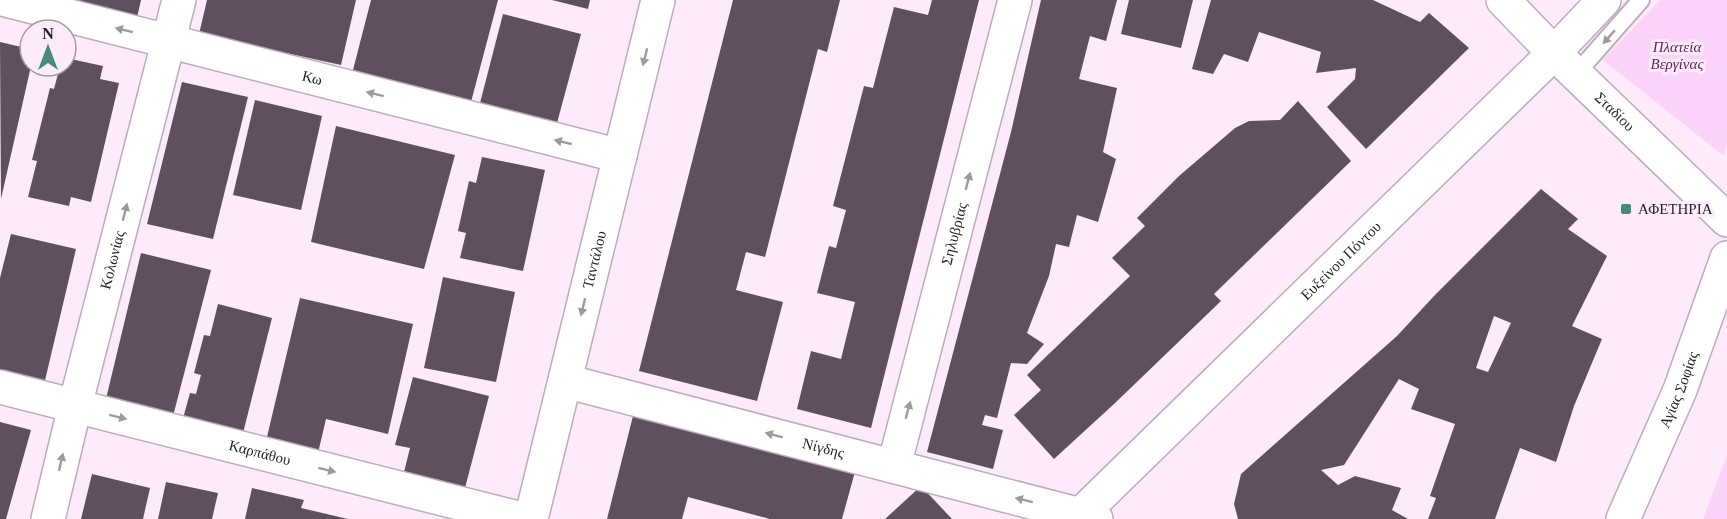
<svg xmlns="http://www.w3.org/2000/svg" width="1727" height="519" viewBox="0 0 1727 519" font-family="'Times New Roman',serif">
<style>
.green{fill:#fcd4f9}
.building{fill:#5f505e;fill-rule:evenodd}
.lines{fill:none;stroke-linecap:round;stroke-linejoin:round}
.service-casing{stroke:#bdacbc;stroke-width:20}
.minor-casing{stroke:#bdacbc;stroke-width:36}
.tertiary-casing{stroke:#bdacbc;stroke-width:36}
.service{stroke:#fff;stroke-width:16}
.minor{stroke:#fff;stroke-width:33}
.tertiary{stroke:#fff;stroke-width:33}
.oneway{fill:#9d9a9d}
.poi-dot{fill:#478a7c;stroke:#fdebfc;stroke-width:2}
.labels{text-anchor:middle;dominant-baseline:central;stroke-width:6;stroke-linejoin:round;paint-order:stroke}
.park-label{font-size:15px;font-style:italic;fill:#5a2758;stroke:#fdebfc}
.street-label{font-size:15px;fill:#261f25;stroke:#fdebfc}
.poi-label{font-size:15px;fill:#261f25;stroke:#fdebfc;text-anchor:start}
</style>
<rect width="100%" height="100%" fill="#fdebfc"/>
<g class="green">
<path d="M1660,0h67v143l-3,13 -121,-96z"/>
<path d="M1727,455v64h-24z"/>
</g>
<g class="building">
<path d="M59,0h82l-5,22z"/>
<path d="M207,0h149l-15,65 -142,-31z"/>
<path d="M371,0h127l-27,102 -118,-32z"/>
<path d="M552,0h38l-2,9z"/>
<path d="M733,0h107l-13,52 -9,-3 -53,208 -19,-5 -10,38 47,12 -26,99 -118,-30z"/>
<path d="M932,0h47l-108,428 -74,-19 14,-58 30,8 14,-57 -38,-9 12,-47 7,2 10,-38 -13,-4 31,-120 9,2 21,-81 34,8z"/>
<path d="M1041,0h76l-11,41 -16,-5 -11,43 38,9 -14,64 13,7 -18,63 -21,-7 -8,32 -13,-3 -7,32 -22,57 17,11 -17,20 -16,-1 -14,55 -12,-3 -3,10 21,5 -10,39 -66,-17 84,-320z"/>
<path d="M1129,0h64l-12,48 -60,-14z"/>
<path d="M1211,0h162l47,22 9,-9 40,35 -103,101 -39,-42 28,-28 1,-11 -40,5 5,-21 -62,-20 -11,30 -24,-8 -11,20 -21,-5z"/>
<path d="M503,14l78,20 -24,89 -77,-20z"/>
<path d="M0,42l30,7 1,17 -30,133z"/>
<path d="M66,58l37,8 -3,13 19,4 -28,119 -20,-5 -2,9 -41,-9 9,-36 -5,-1 18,-72 4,1 6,-23h6z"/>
<path d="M182,82l66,15 -35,142 -66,-15z"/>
<path d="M255,100l67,16 -21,94 -68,-15z"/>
<path d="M1298,101l53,60 -137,133 7,7 -107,103 -60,55 -40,-44 27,-25 -14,-15 103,-99 -18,-18 33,-32 -8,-8 42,-42 56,-48 14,-7 31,-1z"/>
<path d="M336,126l119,29 -31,114 -113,-27z"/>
<path d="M482,157l63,13 -22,101 -63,-13 6,-25 -8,-2 11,-50 7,2z"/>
<path d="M1541,189l37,30 -10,10 39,27 -35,70 30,13 -28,67 -18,56 -36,-14 -25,71h-67l8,-21 -6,-2 25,-72 -44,-15 8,-20 -20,-10 -55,86 -23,5 17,15 17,-9 46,12 -9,22 16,9h-170l-4,-15 7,-30 156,-138 37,-40zM1494,316l17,7 -23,49 -12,-4z"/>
<path d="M11,234l65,15 -33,140 -43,-9v-102z"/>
<path d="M141,253l70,17 -39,150 -67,-17z"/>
<path d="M443,277l72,15 -19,90 -72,-14z"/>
<path d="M300,298l113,26 -25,110 -62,-15 -8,34 -52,-12z"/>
<path d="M218,304l54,14 -30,119 -60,-15 8,-29 6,1 5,-19 -7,-2 10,-38 6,1z"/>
<path d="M413,377l76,19 -24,92 -61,-16 6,-24 -15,-3z"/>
<path d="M634,412l222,56 -14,51h-72l-82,-22 -6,22h-75z"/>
<path d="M0,422l31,8 -25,89h-6z"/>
<path d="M92,474l58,14 -7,31h-62z"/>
<path d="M166,482l52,11 -6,26h-54z"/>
<path d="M921,486l31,33h-67z"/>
<path d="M252,488l52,12 -3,8 47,11h-103z"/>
</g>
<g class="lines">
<defs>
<path id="service" d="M1576,74l65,-74"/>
<g id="minor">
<path id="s1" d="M6,0l614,156"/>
<path id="s2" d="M565,381l531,138"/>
<path id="s3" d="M0,387l522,132"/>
<path id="s4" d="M894,466l121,-466"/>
<path id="s5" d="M48,519l27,-113 104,-406"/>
<path id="s6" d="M531,519l127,-519"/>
</g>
<g id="tertiary">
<path id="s7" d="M1503,0l51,53 173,167"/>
<path id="s8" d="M1076,519l478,-466 50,-53"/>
<path id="s9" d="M1623,519l57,-129 47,-132"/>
</g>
</defs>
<use href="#service" class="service-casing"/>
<use href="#minor" class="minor-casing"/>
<use href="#tertiary" class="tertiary-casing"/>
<use href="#service" class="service"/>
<use href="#minor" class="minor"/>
<use href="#tertiary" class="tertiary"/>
</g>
<defs><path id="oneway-solid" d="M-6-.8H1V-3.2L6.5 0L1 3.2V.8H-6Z" transform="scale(1.5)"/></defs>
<g class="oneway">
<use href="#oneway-solid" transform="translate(124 30) rotate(-166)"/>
<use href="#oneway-solid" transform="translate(1609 37) rotate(131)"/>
<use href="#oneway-solid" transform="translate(645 57) rotate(104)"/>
<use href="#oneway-solid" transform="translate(375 94) rotate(-166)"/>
<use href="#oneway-solid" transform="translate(563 142) rotate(-166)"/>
<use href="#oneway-solid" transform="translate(968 181) rotate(-75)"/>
<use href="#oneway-solid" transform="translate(125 212) rotate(-76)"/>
<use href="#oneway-solid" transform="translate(583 307) rotate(104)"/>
<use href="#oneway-solid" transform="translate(908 410) rotate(-75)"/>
<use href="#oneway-solid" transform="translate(118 417) rotate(14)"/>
<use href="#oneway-solid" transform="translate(774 435) rotate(-165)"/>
<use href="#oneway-solid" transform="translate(61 462) rotate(-77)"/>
<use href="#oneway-solid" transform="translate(327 470) rotate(14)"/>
<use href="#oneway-solid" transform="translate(1024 500) rotate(-166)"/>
</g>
<rect class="poi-dot" x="1620" y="203" width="12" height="12" rx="3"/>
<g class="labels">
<g class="park-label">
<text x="1677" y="47">Πλατεία<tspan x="1677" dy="17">Βεργίνας</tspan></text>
</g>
<g class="street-label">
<text stroke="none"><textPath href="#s1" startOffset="316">Κω</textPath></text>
<text stroke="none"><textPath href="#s7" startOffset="158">Σταδίου</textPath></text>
<text stroke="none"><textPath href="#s4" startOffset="240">Σηλυβρίας</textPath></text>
<text stroke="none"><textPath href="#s5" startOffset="267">Κολωνίας</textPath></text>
<text stroke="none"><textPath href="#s6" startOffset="267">Ταντάλου</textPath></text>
<text stroke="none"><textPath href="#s8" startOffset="370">Ευξείνου Πόντου</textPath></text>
<text stroke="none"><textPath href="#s9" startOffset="141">Αγίας Σοφίας</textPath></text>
<text stroke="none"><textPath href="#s2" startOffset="267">Νίγδης</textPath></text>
<text stroke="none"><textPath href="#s3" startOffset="268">Καρπάθου</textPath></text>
</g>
<g class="poi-label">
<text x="1638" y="209">ΑΦΕΤΗΡΙΑ</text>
</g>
</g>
<g transform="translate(48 48)"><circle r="28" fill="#fdebfc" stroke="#a799a6" stroke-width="1.5"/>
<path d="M0-4.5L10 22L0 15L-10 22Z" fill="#478a7c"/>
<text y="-9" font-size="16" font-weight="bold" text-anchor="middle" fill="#261f25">N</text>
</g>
</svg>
